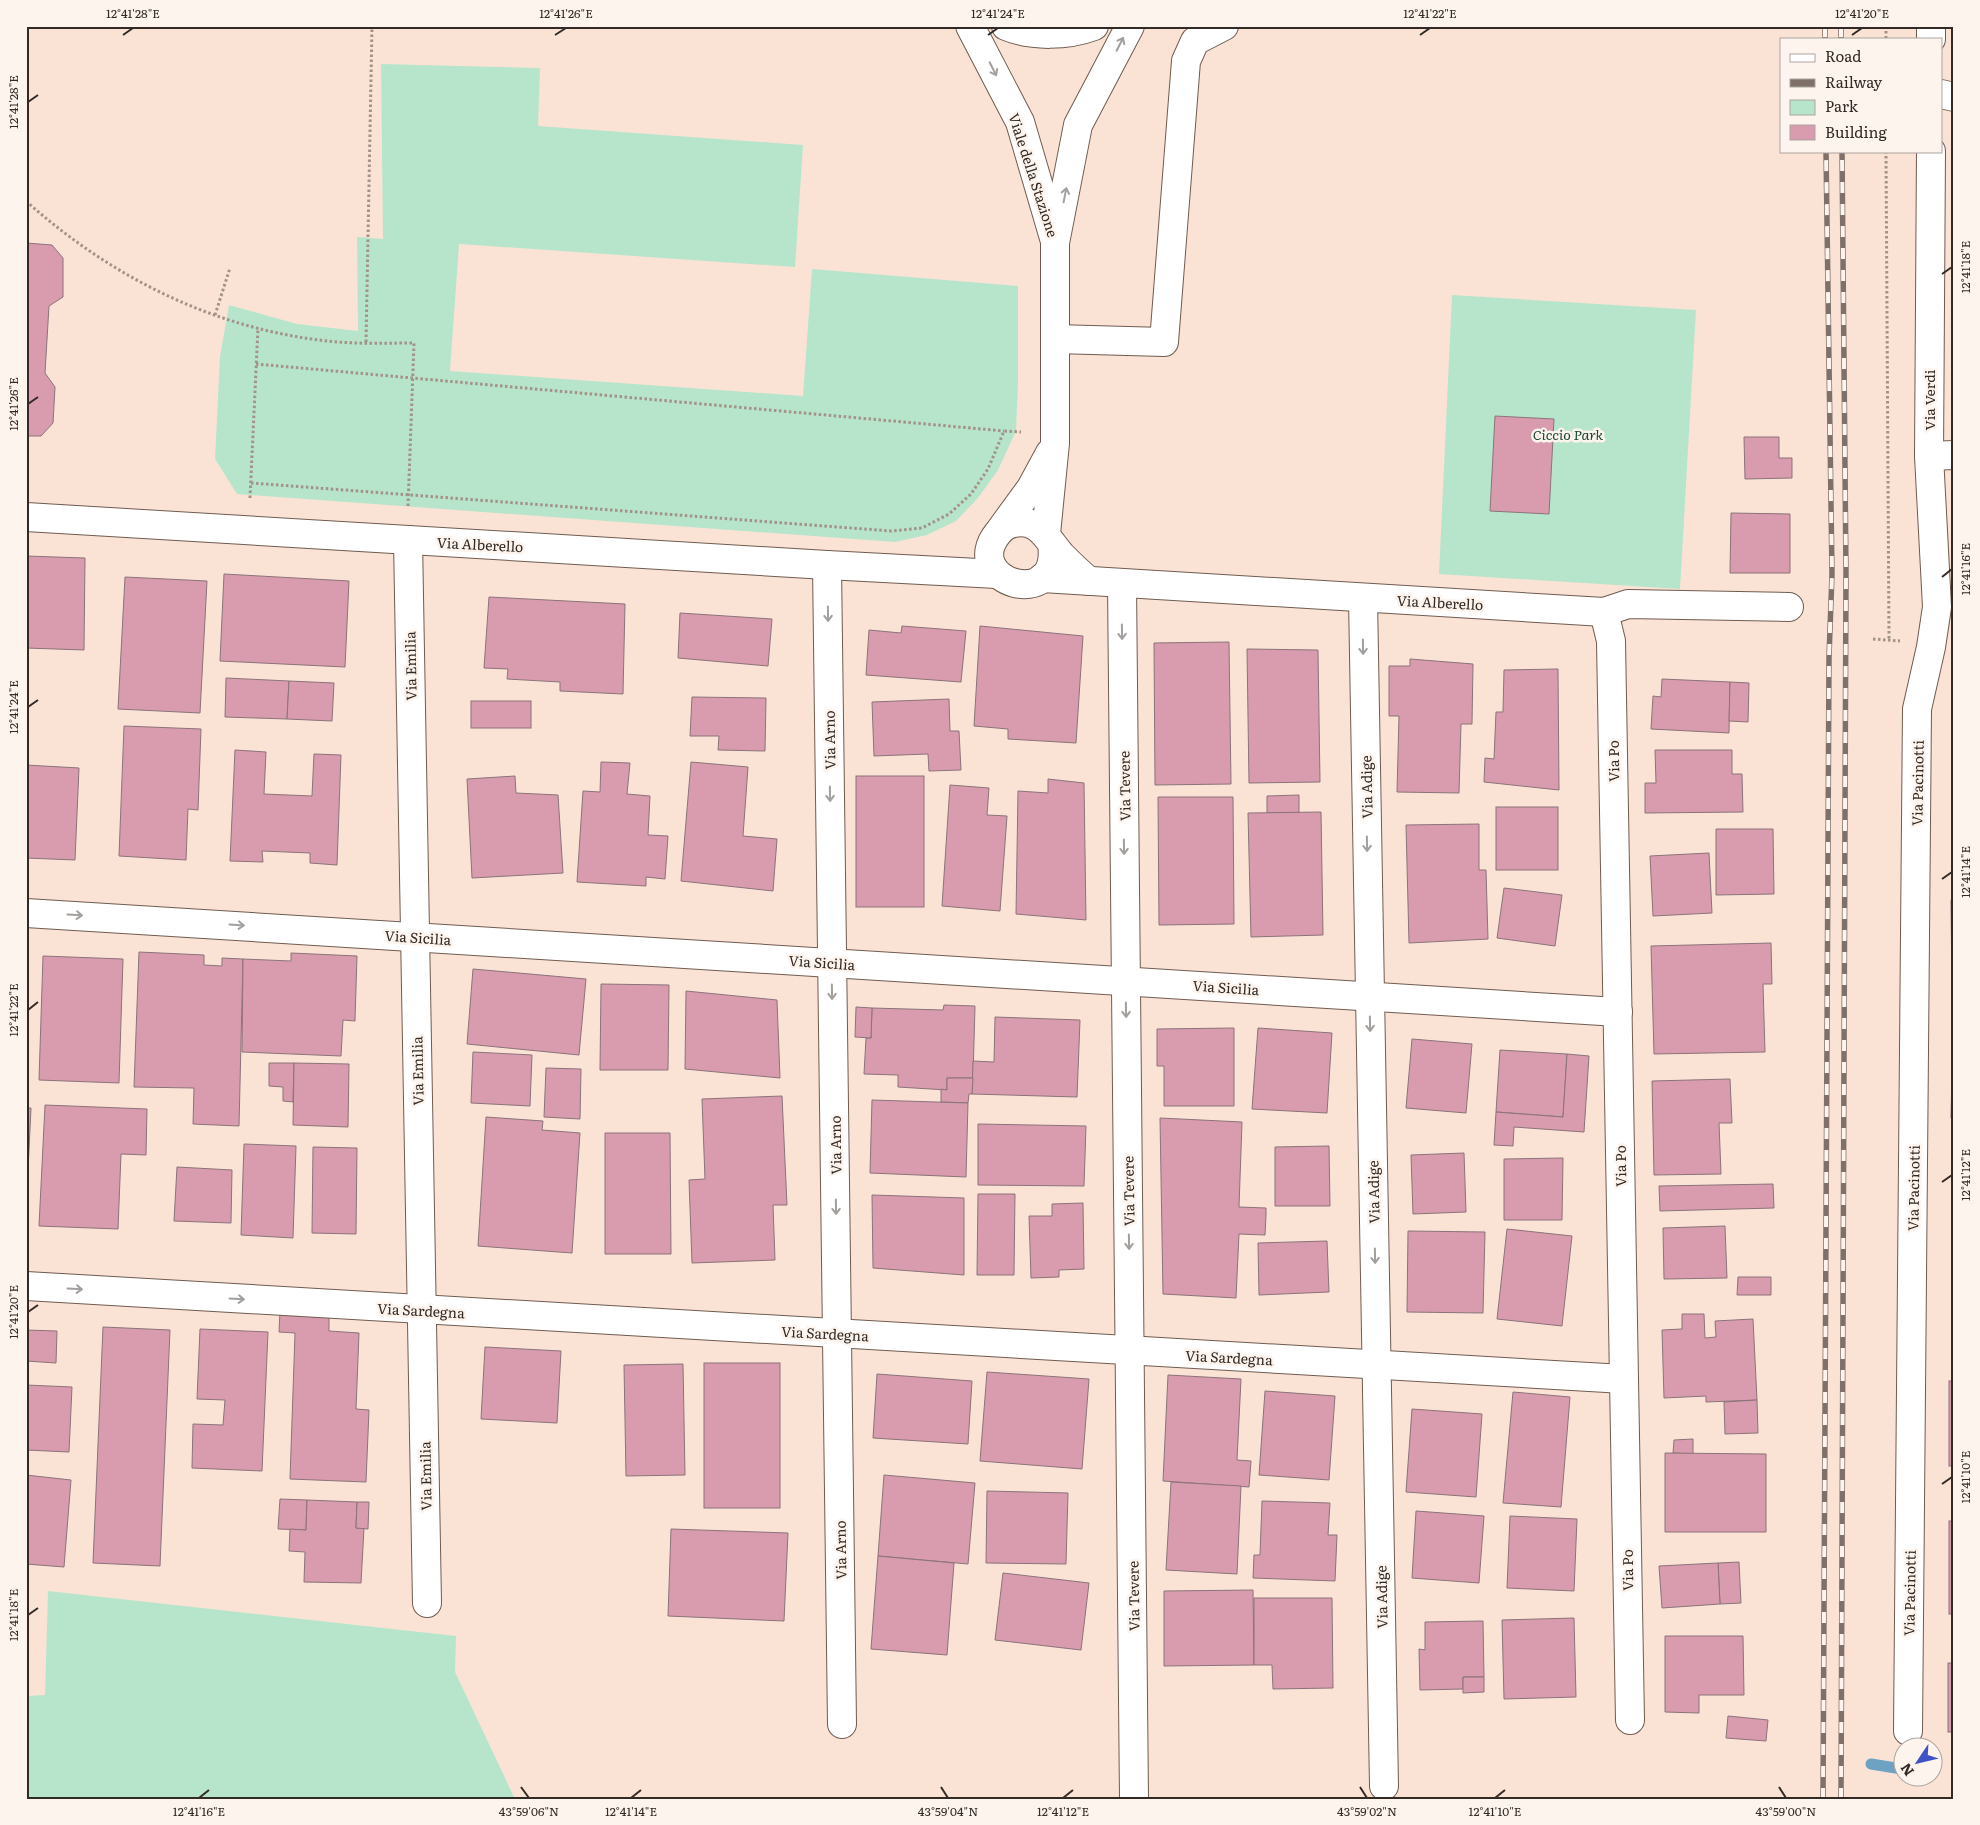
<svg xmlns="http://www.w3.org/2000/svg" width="1980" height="1825" viewBox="0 0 1980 1825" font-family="Literata,serif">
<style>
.green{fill:#b7e5cc}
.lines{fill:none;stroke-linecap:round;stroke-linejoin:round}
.stream{stroke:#6da2c3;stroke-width:11}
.building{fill:#d89cae;stroke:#8b737a}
.minor-casing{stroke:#6f5c50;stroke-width:30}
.path{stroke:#a39288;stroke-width:3;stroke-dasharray:2.5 2.5;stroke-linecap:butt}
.minor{stroke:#fff;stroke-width:28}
.rail-casing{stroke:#7f7169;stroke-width:5.5}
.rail{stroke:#fdf4ee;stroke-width:4;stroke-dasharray:11;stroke-linecap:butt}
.oneway{stroke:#a39f9d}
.ticks{fill:none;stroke:#322a25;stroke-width:2}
.labels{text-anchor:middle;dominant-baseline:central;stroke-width:5;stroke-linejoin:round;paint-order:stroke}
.street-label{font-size:14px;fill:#322a25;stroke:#fdf4ee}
.park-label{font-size:14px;font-style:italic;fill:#184732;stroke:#fdf4ee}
.neatline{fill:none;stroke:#322a25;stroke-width:2}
.ticks-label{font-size:12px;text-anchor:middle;fill:#322a25}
</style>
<rect width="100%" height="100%" fill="#fae3d5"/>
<g class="green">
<path d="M381,64l159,4 -2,58 265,19 -8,122 -336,-23 -9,127 353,25 9,-127 206,17v97l-2,48 -18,39 -20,28 -22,23 -29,14 -32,7 -658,-48 -22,-35 5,-102 9,-52 68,19 61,7 -1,-94 26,2z"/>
<path d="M1452,295l244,15 -16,279 -241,-15z"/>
<path d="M48,1591l408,45 -1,36 60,127h-489v-103l19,-1z"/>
</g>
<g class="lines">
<path class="stream" d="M1871,1764l31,5"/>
</g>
<g class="building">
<path d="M26,243l26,2 11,13v39l-14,9 -4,67 10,14 -2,36 -12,13h-15z"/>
<path d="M1495,416l59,3 -5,95 -59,-3z"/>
<path d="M1744,437h35v21h13v20l-47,1z"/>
<path d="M1731,513l59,1v59h-60z"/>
<path d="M26,556l59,2 -1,92 -58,-2z"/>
<path d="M224,574l125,7 -4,86 -125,-6z"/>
<path d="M125,577l82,4 -7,132 -82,-4z"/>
<path d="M489,597l136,7 -2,90 -63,-3v-9l-53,-3 1,-10 -24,-1z"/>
<path d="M680,613l92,6 -4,47 -90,-8z"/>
<path d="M902,626l64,5 -5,51 -95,-7 3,-45 32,3z"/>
<path d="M980,626l103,10 -7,107 -68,-4v-10l-34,-3z"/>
<path d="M1229,642l2,142 -76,1 -1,-142z"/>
<path d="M1247,649l71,1 2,132 -71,1z"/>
<path d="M1410,659l63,5 -1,60h-11l-2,69 -62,-1 2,-76h-10v-50h21z"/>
<path d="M1558,669l1,121 -75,-8 1,-24 9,1 2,-47h7l1,-42z"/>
<path d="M226,678l63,3 -2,38 -62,-2z"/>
<path d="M1662,679l68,3 -1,51 -78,-4 2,-33 8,1z"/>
<path d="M289,681l45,2 -2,38 -45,-2z"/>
<path d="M1730,682l19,1 -1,39 -19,-1z"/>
<path d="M692,697l74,1 -1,53 -47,-1 1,-14h-29z"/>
<path d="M949,699l1,32h9l2,39 -32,1 -1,-17 -54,2 -2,-54z"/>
<rect x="471" y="701" width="60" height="27"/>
<path d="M124,726l77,3 -3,81 -10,-1 -2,51 -67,-4z"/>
<path d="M235,750l31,2 -2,42 48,2 2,-42 27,1 -4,110 -27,-2v-10l-48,-2 1,11 -33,-1z"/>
<path d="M1655,750h77v24h10l1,38 -98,1v-30h11z"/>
<path d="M601,762l29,1 -3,31 23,2 -2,39 20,1 -3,43 -19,-2v9l-69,-4 6,-91 17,1z"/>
<path d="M691,762l57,5 -5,69 34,3 -4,52 -92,-10z"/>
<path d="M26,765l53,3 -4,92 -49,-2z"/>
<path d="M515,776l1,17 42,2 5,78 -91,5 -5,-99z"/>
<rect x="856" y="776" width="68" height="131"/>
<path d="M1048,779l36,4 2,137 -70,-6 2,-123 30,2z"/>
<path d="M950,785l39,3 -2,27 20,1 -7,95 -58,-5z"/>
<path d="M1299,795v18h-32v-17z"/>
<path d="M1158,797h75l1,127 -75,1z"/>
<rect x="1496" y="807" width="62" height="63"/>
<path d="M1321,812l2,123 -72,2 -3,-124z"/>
<path d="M1479,824v46h7l2,69 -79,4 -3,-118z"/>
<path d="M1716,829h57l1,65 -58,1z"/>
<path d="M1709,853l3,60 -59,3 -3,-60z"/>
<path d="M1504,888l58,7 -7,51 -58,-8z"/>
<path d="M1951,900h3v95h-2z"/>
<path d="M1771,943l1,41h-9l2,68 -111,2 -3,-108z"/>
<path d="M139,952l65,3v10l18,1v-8l21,1 -4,167 -46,-2 1,-36 -60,-1z"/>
<path d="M291,953l66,3 -2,65 -12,-1 -2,36 -99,-4 1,-93 48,2z"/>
<path d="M43,956l80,3 -4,124 -80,-3z"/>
<path d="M473,969l113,10 -7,76 -112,-11z"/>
<path d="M601,984l68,1 -1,85h-68z"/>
<path d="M686,991l91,9 3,78 -95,-9z"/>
<path d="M944,1005l31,1 -2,72h-26v12l-49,-3v-12l-34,-1 2,-36h5l1,-30 71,2z"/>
<path d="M856,1007l16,1 -1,30 -16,-1z"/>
<path d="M995,1017l85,3 -3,77 -105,-3 1,-33 21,1z"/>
<path d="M1953,1024h1v94h-3z"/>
<path d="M1234,1028v78h-70v-40h-7v-37z"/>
<path d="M1258,1028l74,5 -5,80 -75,-4z"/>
<path d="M1412,1039l60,5 -6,69 -60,-5z"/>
<path d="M1500,1050l67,4 -4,63 -67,-5z"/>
<path d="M473,1052l59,3 -2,51 -59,-3z"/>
<path d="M1567,1054l22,2 -5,76 -70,-5 -1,19 -19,-1 2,-33 67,5z"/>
<path d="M269,1063h25l-1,39 -10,-1v-14l-14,-1z"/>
<path d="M294,1063l55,1 -1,63 -55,-2z"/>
<path d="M546,1068l35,1 -1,50 -36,-2z"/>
<path d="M947,1078h26l-1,16h-3l-1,9 -27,-1v-13l6,1z"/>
<path d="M1730,1079l2,44h-13l2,51 -67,1 -2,-94z"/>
<path d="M782,1096l5,109h-14l2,55 -83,3 -3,-83 16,-1 -3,-80z"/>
<path d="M872,1100l96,3 -2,74 -96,-4z"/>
<path d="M45,1105l102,4 -1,46 -25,-1 -3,75 -79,-3z"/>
<path d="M26,1108h5l-5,105z"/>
<path d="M486,1117l57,4 -1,9 38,3 -8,120 -94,-7z"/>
<path d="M1160,1118l82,4 -3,85 27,1v7l-1,20 -26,-1 -3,64 -73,-4z"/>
<path d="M978,1124l108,2 -2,60 -106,-1z"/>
<path d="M605,1133h65l1,121h-66z"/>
<path d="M244,1144l52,2 -3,92 -52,-3z"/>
<path d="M1329,1146l1,60h-55v-59z"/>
<path d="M313,1147l44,1 -1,86 -44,-1z"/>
<path d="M1464,1153l2,59 -53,2 -2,-59z"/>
<path d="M1563,1158l-1,62h-58v-61z"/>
<path d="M177,1167l55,3 -1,53 -57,-2z"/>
<path d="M1773,1184l1,24 -114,3 -1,-25z"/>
<path d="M978,1194h37l-1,81h-37z"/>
<path d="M872,1195l92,3v77l-91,-7z"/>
<path d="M1083,1203l1,66 -25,1v7l-28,1 -2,-62h23v-12z"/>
<path d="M1725,1226l2,52 -63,1 -1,-51z"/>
<path d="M1507,1229l65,7 -10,90 -65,-7z"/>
<path d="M1408,1231l77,1 -2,81 -76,-1z"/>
<path d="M1327,1241l2,51 -70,3 -1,-52z"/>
<path d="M1738,1277h33v18h-34z"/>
<path d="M1954,1311v40h-2z"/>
<path d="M280,1312l49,2v17l30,2 -3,76 13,1 -3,72 -76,-3 5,-146 -16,-1z"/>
<path d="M1682,1314h22l1,24 11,-1 -1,-16 38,-2 4,81 -51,2v-6l-42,2 -2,-68 20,-1z"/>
<path d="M103,1327l67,3 -10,236 -67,-3z"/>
<path d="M200,1329l68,3 -6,139 -70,-3 1,-44 30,1 2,-25 -28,-1z"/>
<path d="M26,1330l31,1 -1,32 -30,-2z"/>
<path d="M485,1347l76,4 -4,72 -76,-4z"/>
<rect x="704" y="1363" width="76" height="145"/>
<path d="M683,1364l2,111 -59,1 -2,-111z"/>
<path d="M987,1372l102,7 -7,90 -102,-8z"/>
<path d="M877,1374l95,7 -4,63 -95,-6z"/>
<path d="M1168,1375l73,4 -4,81 14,1 -2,26 -86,-6z"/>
<rect x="1949" y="1381" width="5" height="85"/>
<path d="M26,1385l46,2 -3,65 -43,-2z"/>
<path d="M1265,1391l70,5 -6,84 -70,-5z"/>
<path d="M1513,1392l57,5 -9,110 -58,-4z"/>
<path d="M1757,1400l1,33 -33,1 -1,-32z"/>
<path d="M1412,1409l70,5 -6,83 -70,-5z"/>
<path d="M1693,1439v15l-20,-1 1,-13z"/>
<path d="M1665,1453l101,1v78h-101z"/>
<path d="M26,1475l45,5 -7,87 -38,-3z"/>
<path d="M884,1475l91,8 -7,81 -90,-8z"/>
<path d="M1171,1482l70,4 -4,88 -71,-4z"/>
<path d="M987,1491l81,2 -2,71 -80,-1z"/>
<path d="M280,1499l27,1 -1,30 -28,-1z"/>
<path d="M307,1500l50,2 -1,26h8l-3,55 -57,-1 1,-30 -16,-1 1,-22 16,1z"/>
<path d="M1262,1501l68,2 -2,32h9l-2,46 -82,-3 1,-23h6z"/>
<path d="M357,1502h12l-1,27 -12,-1z"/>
<path d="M1416,1511l68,5 -5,67 -67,-5z"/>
<path d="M1510,1516l67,3 -3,72 -67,-3z"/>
<rect x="1949" y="1521" width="5" height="93"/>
<path d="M671,1529l117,4 -4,88 -116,-5z"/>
<path d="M878,1556l76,7 -7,92 -76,-6z"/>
<path d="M1739,1562l2,41 -21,1 -2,-41z"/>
<path d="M1718,1563l2,41 -58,4 -3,-42z"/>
<path d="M1003,1573l86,10 -8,67 -86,-10z"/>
<path d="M1253,1590l1,75 -90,1v-75z"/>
<path d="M1254,1598h78l1,90 -60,1 -1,-24h-18z"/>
<path d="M1574,1618l2,79 -72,2 -2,-79z"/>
<path d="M1483,1621l1,56h-21v12l-43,1 -1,-41 6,1v-28z"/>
<path d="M1665,1636h78l1,59h-45v18l-34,-1z"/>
<rect x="1948" y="1663" width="6" height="69"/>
<path d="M1463,1677h21v15l-21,1z"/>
<path d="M1728,1716l40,4 -2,21 -40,-3z"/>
</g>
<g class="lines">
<defs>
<g id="minor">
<path d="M970,26l50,96 34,116"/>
<path d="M1006,26c26,11 61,10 88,0"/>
<path d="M1931,39v-13"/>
<path d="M1941,94l13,3"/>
<path d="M1055,339l109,3 22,-281 9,-20 29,-15"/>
<path d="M1929,456l25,-1"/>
<path d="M26,517l801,48 170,9"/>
<path d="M1001,529l30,-41 19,-35"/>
<path d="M1046,534l9,-91v-200l23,-118 52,-99"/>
<path d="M408,540l19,1063"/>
<path d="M1052,544c10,70 -93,37 -54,-11 4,-5 10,-9 16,-10 25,-5 33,16 47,32 9,9 18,18 28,26"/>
<path d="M827,565l15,1159"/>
<path d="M1042,578l562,34 24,-8 161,3"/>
<path d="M1122,584l12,1215"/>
<path d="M1363,598l21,1188"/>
<path d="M1604,612l7,29 19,1079"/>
<path d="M26,913l1592,99"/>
<path d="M26,1286l1598,93"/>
<path d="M1908,1731l9,-1022 14,-62 6,-40 -8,-151 2,-305"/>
</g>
</defs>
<use href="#minor" class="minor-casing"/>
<g class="path">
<path d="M1886,26v13"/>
<path d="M1886,151l3,489"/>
<path d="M26,201c87,78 194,131 312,141 25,2 50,1 76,1l-6,163"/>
<path d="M215,315l15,-47"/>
<path d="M366,342l6,-316"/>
<path d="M256,364l748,67"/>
<path d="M251,483l640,48 31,-3 27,-14 22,-20 17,-25 16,-38 17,1"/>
<path d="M250,498l8,-170"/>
<path d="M1873,639l27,2"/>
</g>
<use href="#minor" class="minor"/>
<defs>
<g id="rail">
<path d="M1825,26v13"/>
<path d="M1841,26v13"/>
<path d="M1823,1799l6,-1142 3,-83 -6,-423"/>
<path d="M1841,1799l5,-1226 -4,-422"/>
</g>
</defs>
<use href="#rail" class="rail-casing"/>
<use href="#rail" class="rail"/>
</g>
<defs><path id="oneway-shaft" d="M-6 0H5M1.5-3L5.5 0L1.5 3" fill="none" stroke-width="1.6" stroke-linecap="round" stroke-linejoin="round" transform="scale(1.25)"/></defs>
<g class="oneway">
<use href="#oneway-shaft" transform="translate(1120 44) rotate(-63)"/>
<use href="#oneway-shaft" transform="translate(993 69) rotate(63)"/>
<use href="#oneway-shaft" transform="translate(1065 195) rotate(-79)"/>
<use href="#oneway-shaft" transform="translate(828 614) rotate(89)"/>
<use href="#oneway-shaft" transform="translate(1122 632) rotate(89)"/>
<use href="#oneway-shaft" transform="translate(1363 647) rotate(89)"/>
<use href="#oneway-shaft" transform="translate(830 794) rotate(89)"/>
<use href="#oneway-shaft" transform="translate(1367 844) rotate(89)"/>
<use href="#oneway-shaft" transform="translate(1124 847) rotate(89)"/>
<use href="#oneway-shaft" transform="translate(75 915) rotate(3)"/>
<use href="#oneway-shaft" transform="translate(237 925) rotate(4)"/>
<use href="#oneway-shaft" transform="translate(832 992) rotate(89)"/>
<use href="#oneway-shaft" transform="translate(1126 1010) rotate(89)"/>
<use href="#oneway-shaft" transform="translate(1370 1024) rotate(89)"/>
<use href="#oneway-shaft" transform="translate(836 1207) rotate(89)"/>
<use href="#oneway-shaft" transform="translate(1129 1242) rotate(89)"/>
<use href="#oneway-shaft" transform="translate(1375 1256) rotate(89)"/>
<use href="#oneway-shaft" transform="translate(75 1289) rotate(3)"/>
<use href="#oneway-shaft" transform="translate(237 1299) rotate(3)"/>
</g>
<path class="ticks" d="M123,35l10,-7M555,35l11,-7M988,35l10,-7M1420,35l10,-7M1852,35l10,-7M28,102l10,-7M1942,274l10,-7M28,404l10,-7M1942,577l10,-8M28,707l10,-7M1942,879l10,-7M28,1010l10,-8M1942,1182l10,-7M28,1312l10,-7M1942,1484l10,-7M28,1615l10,-7M521,1787l8,11M941,1787l7,11M1360,1787l7,11M1779,1787l7,11M199,1798l10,-8M631,1798l10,-8M1063,1798l10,-8M1495,1798l10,-8"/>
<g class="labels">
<g class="street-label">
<text transform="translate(1034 175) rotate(72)">Viale della Stazione</text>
<text transform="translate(1929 400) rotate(-90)">Via Verdi</text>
<text transform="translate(480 544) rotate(3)">Via Alberello</text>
<text transform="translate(1440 602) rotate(3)">Via Alberello</text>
<text transform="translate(410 666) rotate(-91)">Via Emilia</text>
<text transform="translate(829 740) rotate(-91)">Via Arno</text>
<text transform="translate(1613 761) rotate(-91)">Via Po</text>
<text transform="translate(1917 783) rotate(-89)">Via Pacinotti</text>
<text transform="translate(1124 786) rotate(-91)">Via Tevere</text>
<text transform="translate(1366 787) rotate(-91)">Via Adige</text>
<text transform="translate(418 937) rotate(4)">Via Sicilia</text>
<text transform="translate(822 962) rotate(4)">Via Sicilia</text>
<text transform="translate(1226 987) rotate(4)">Via Sicilia</text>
<text transform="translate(417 1071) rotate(-91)">Via Emilia</text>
<text transform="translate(835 1145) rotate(-91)">Via Arno</text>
<text transform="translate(1620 1166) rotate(-91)">Via Po</text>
<text transform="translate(1913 1188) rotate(-89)">Via Pacinotti</text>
<text transform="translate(1128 1191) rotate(-91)">Via Tevere</text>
<text transform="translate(1373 1192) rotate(-91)">Via Adige</text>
<text transform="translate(421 1310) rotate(3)">Via Sardegna</text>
<text transform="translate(825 1333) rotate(3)">Via Sardegna</text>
<text transform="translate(1229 1357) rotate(3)">Via Sardegna</text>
<text transform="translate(425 1476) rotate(-91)">Via Emilia</text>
<text transform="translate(840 1550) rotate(-91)">Via Arno</text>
<text transform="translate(1627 1570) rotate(-91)">Via Po</text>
<text transform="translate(1909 1593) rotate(-89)">Via Pacinotti</text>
<text transform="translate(1133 1596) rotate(-91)">Via Tevere</text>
<text transform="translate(1381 1597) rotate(-91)">Via Adige</text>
</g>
<g class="park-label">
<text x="1568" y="434">Ciccio Park</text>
</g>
</g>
<rect width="1980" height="1825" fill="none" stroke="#fdf4ee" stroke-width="55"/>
<rect x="1780" y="38" width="162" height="115" fill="#fdf4ee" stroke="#aca39e"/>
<rect x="1790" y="54" width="25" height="8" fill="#ffffff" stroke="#aca39e"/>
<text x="1825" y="62" font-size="15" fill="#322a25">Road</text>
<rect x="1790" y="79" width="25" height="8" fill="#7f7169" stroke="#aca39e"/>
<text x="1825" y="88" font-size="15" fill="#322a25">Railway</text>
<rect x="1790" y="100" width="25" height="15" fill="#b7e5cc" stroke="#aca39e"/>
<text x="1825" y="112" font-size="15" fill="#322a25">Park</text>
<rect x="1790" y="125" width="25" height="15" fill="#d89cae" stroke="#aca39e"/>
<text x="1825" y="138" font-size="15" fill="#322a25">Building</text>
<g transform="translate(1918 1762) rotate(235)"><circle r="24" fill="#fdf4ee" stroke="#aca39e"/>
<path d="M0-4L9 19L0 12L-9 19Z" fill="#3f53c6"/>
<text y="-8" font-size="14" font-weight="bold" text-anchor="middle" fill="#322a25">N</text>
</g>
<rect x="28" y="28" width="1924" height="1770" class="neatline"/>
<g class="ticks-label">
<text x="133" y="18">12°41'28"E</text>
<text x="566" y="18">12°41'26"E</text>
<text x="998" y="18">12°41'24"E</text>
<text x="1430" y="18">12°41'22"E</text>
<text x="1862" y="18">12°41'20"E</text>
<text transform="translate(14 102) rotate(-90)" y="4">12°41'28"E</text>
<text transform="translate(1966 267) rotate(-90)" y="4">12°41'18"E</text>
<text transform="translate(14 404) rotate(-90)" y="4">12°41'26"E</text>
<text transform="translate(1966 569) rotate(-90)" y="4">12°41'16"E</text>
<text transform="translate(14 707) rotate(-90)" y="4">12°41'24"E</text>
<text transform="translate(1966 872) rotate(-90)" y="4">12°41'14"E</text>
<text transform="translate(14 1010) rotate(-90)" y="4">12°41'22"E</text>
<text transform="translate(1966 1175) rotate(-90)" y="4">12°41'12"E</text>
<text transform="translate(14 1312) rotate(-90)" y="4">12°41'20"E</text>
<text transform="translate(1966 1477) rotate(-90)" y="4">12°41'10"E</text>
<text transform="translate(14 1615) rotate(-90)" y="4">12°41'18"E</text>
<text x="199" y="1816">12°41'16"E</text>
<text x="529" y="1816">43°59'06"N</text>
<text x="631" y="1816">12°41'14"E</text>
<text x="948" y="1816">43°59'04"N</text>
<text x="1063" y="1816">12°41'12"E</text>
<text x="1367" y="1816">43°59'02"N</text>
<text x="1495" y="1816">12°41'10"E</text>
<text x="1786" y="1816">43°59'00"N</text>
</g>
</svg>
